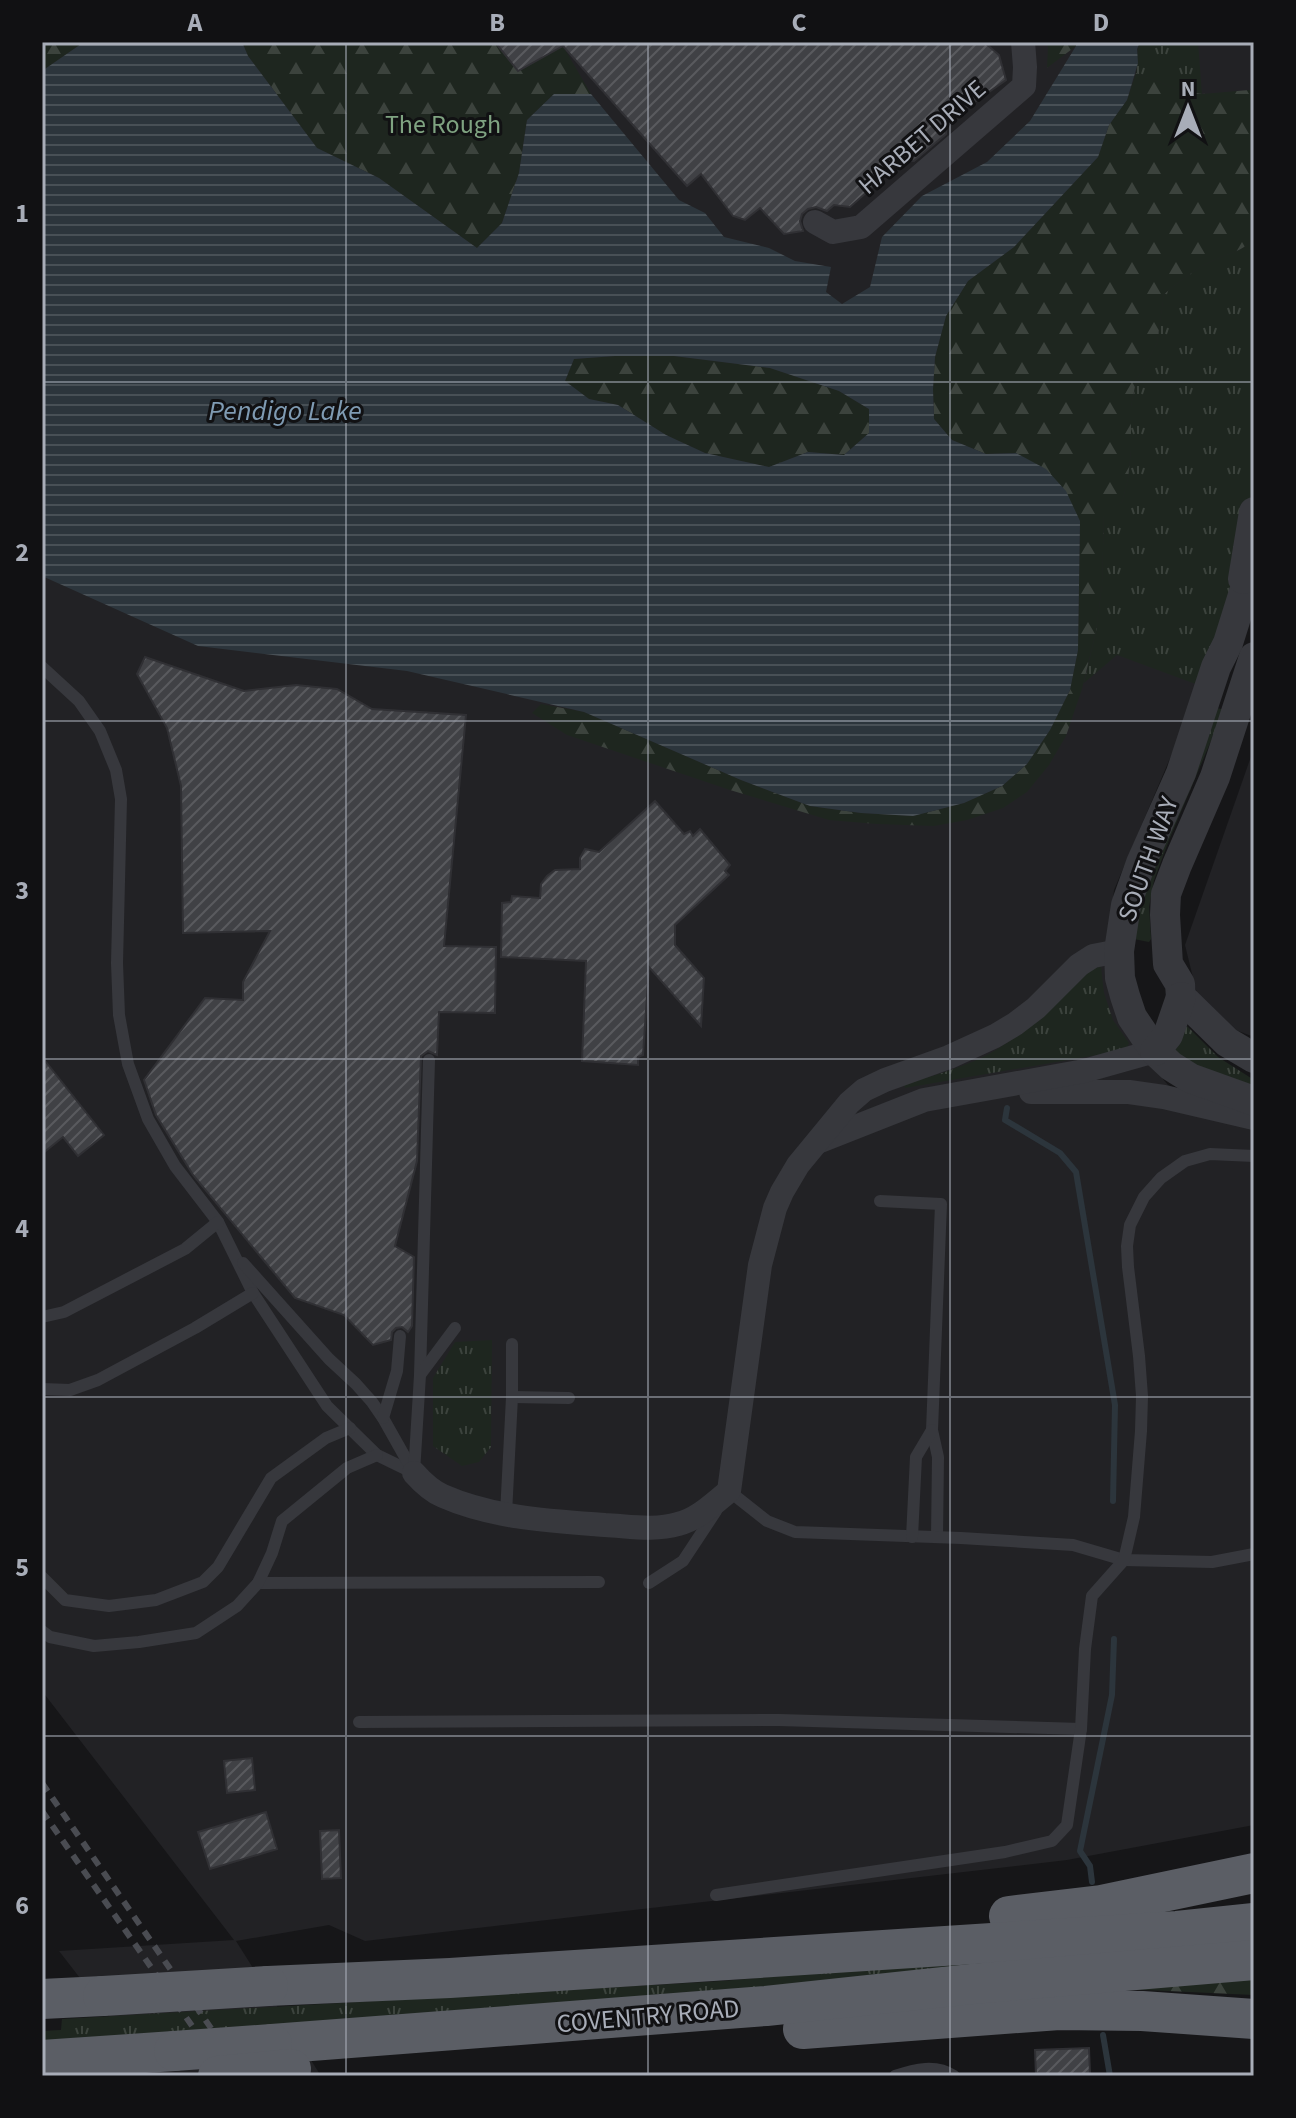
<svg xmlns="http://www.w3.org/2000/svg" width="1296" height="2118" viewBox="0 0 1296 2118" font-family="'Source Sans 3',sans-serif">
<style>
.built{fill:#222225}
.grass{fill:url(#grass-tufts)}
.forest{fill:url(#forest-firs)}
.water{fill:url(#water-rules);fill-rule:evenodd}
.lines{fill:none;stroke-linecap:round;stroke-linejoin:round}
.stream{stroke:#2c353c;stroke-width:6}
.building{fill:url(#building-hatch);stroke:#303034;stroke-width:2}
.service{stroke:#37383d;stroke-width:12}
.minor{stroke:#37383d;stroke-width:24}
.tertiary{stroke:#37383d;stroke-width:30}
.trunk{stroke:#5b5e65;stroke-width:40}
.rail{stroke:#4a4c52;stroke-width:6;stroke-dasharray:10 8;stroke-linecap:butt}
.trunk-bridge{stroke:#5b5e65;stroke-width:40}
.grid{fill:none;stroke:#a8adb8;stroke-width:2;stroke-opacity:0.55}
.labels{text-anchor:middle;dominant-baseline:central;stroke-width:6;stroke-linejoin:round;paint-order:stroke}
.park-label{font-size:26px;fill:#7fa381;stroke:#111113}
.street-label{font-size:26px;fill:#a8adb8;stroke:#111113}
.water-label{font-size:28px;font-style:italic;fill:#7f9bb3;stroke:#111113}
.neatline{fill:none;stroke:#a8adb8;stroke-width:3}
.grid-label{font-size:26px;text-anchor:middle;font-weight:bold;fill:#a8adb8}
</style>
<defs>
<pattern id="grass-tufts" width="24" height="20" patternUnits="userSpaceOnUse" patternTransform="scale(2)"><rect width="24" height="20" fill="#1e261f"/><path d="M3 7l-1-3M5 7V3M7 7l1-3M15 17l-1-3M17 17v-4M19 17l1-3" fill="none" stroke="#3c433d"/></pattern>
<pattern id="forest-firs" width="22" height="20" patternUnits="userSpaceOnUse" patternTransform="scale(2)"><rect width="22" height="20" fill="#1e261f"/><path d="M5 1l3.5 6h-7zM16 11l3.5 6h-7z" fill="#3c433d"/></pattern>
<pattern id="water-rules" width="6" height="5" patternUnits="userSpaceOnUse" patternTransform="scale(2)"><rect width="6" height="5" fill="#2c353c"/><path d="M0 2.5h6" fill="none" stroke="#485056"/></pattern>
<pattern id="building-hatch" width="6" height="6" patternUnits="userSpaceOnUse" patternTransform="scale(2)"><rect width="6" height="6" fill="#404145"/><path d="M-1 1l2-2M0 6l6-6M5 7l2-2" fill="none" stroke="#595a5e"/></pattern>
</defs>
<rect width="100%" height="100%" fill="#161618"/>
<g class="built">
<path d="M42,42h1212v430l-41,185 -99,233 -9,81 22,65 41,49 86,37v703l-187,35 -702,81 -36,-16 -93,16 85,135h-165l-97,-125 175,-11 -192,-249z"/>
<path d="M1254,748v289l-29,-11 -28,-32 -12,-49z"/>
</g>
<g class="grass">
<path d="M1140,42h58l4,52 -23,-4 -43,-17c3,-11 -1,-21 4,-31z"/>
<path d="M1254,238v234l-9,63 -32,122 -12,29 -84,-31 -33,28 12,-52 6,-46 2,-74 18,-9 6,-23 3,-29v-43l5,-26 21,-38 7,-49c16,-13 32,-26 50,-34 17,-8 27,-7 40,-22z"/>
<path d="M1214,707l10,3 -55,130 -15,40 -5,27 2,32 -2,3 -20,-4z"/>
<path d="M1101,967l3,26 9,27 16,23 -3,7 -221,38 -1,-3c28,-9 57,-17 83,-30 41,-22 73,-55 106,-87z"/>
<path d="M1187,1026l31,31 36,23v12l-47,-17 -36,-24z"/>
<path d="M492,1340l-1,107 -12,15 -17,4 -29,-20v-68l22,-36z"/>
<path d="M1254,1948l-1212,95v-12l19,-1 1,-11 660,-38 188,-16z"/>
</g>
<g class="forest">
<path d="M42,42h42l-42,29z"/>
<path d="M242,42h253l23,29 45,-25 28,48h-37l-27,26 -8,53 -17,50 -25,25 -98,-70 -62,-30 -69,-92z"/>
<path d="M1045,42h31v4l-29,22 1,-21z"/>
<path d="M1136,73l43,17 23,4 47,-4 5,1v147c-13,15 -23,14 -40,22 -18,8 -34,21 -50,34l-7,49 -21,38 -5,26v43l-3,29 -6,23 -18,10 -2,73 -6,46 -14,58 -16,47 -17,29 -22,27 -24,16 -36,12 -33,6 -57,-2 -48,-4 -99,-30 -163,-55 -35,-22 9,-9 43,8 157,68 69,26 51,7 52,3 51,-13 38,-17 25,-22 23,-34 20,-40 8,-41 2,-128 -64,-68 -30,1 -34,-14 -18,-21 -1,-30 2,-32 11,-41 22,-35 46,-34 84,-90 11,-32 18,-25z"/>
<path d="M615,356h59l96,12 69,23 30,18v24l-25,22 -36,-3 -39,15 -64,-14 -39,-18 -48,-30 -29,-6 -24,-18 9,-22z"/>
<path d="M1254,1977v18l-151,-7z"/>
</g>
<path class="water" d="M84,42h158l6,14 69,92 62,30 98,70 25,-25 17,-50 8,-53 27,-26h37l88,106 26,13 19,24 45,11 26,13 36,6 -5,25 16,12 28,-17 12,-50 40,-41 65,-34 43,-41 46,-75v-4h64l-3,7 1,14 -11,37 -18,25 -11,32 -84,90 -46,34 -22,35 -11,41 -2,32 1,30 18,21 34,14 30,-1 30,16 20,22 14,30 -2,129 -8,40 -20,40 -23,34 -25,22 -38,17 -51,13 -52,-3 -51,-7 -69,-26 -157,-68 -177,-41 -209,-25 -156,-70v-505zM615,356h59l96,12 69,23 30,18v24l-25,22 -36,-3 -39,15 -64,-14 -39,-18 -48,-30 -29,-6 -24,-18 9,-22z"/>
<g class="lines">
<g class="stream">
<path d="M1007,1108l-2,12 55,33 16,19 39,233 -2,96"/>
<path d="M1092,1882l-2,-16 -10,-15 32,-156 2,-56"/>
<path d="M1103,2035l7,41"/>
</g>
</g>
<g class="building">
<path d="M495,42h489l15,13 7,25 -60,42v12l-32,27 -11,-1 -53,47 -16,-2 -7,6 -11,-4 -8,2 -6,5 -2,7 3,10 -19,3 -24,-26 -15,12 -12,-4 -32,-42 -14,12 -124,-140 -45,25z"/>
<path d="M145,657l99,34 52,-6 20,2 21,2 35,20 94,6 -22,231 52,1 -1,66 -56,-1 -2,43 -9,-4 -7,5 -4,105 -22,85 19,11 -2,69 -4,6 -6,-5 -6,1 -4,4 -1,8 -18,5 -29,-30 -49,-17 -102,-123 -37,-60 -12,-35 61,-82 38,2v-18l27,-51 -87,2 -2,-147 -14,-58 -30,-54z"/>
<path d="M655,801l29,33 6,-3 3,5 7,-7 30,36 -5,6 4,4 -54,50v20l29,33 -3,48 -52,-59 -6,88 -5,2v8l-56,-4 4,-100 -85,-4 1,-54 9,-1 1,-6 28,2 1,-14 6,-8 8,-6 25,-1v-11l5,-9 14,3z"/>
<path d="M42,1057l62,78 -26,21 -15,-19 -21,17z"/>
<path d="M252,1758l3,32 -28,3 -3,-32z"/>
<path d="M266,1812l11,37 -67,20 -12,-37z"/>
<path d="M339,1830l2,48 -19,1 -2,-48z"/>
<path d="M1089,2048l1,26 -54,2 -1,-26z"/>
</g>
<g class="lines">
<g class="service">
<path d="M42,667l37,34 21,30 16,39 5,29 -4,164 2,52 9,49 20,55 27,47 43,56 35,71 74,113 50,49 37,18"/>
<path d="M880,1201l61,3 -9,226 6,27 -1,80"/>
<path d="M243,1263l86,96 27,25 16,18 11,16 31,55"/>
<path d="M42,1317l22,-5 121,-63 33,-27"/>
<path d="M420,1375l9,-315"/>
<path d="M42,1389l28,1 28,-10 97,-52 58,-35"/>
<path d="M512,1397l57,1"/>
<path d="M383,1418l14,-47 3,-35"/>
<path d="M414,1473l6,-98 35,-47"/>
<path d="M726,1495l3,-4 38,30 28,11 166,6 112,7 51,15 88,2 42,-8"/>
<path d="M506,1514l6,-117v-53"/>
<path d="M912,1537l4,-80 16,-27"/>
<path d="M42,1577l23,23 44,6 47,-6 47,-18 15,-15 53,-89 55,-40 24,-10"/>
<path d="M258,1583l341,-1"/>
<path d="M649,1583l34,-22 33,-50"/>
<path d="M42,1631l8,6 44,9 45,-4 57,-9 41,-27 21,-23 14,-30 10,-32 65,-53 30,-13"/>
<path d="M359,1722l420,-2 302,9"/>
<path d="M716,1895l289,-43 47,-11 15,-16 14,-96 4,-80 7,-53 32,-36 10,-43 7,-86 1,-35 -3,-40 -11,-89 -1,-21 3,-21 14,-28 17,-19 24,-17 25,-7 44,2"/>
<path d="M895,2076c20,-7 41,-12 59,0"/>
</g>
<g class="minor">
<path d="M815,222l18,10 28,-5 163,-141 1,-19 -2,-25"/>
<path d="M1031,1092h98l35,5 90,21"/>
<path d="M820,1141l104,-41 160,-29 71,-20"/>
<path d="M414,1473c8,9 17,18 29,23 50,22 108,25 162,29 23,1 50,6 73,-1 20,-5 35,-20 51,-33l31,-226 15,-57 7,-16 16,-27 51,-62 15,-13 21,-10 64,-23 46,-21 20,-12 21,-16 43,-43 14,-9 26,-5"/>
</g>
<g class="tertiary">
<path d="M1254,560l-26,83 -12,24 -35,106 -40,90 -15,42 -7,46 1,27 5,18 7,21 23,34 16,15 19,12 64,23"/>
<path d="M1243,579l11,-67"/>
<path d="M1254,657l-39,120 -38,88 -11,29 -1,21 3,49 12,20 1,13 46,45 27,16"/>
<path d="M1155,1051l13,-16 13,-38"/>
</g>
<g class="trunk">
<path d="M1009,1916l92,-11 153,-32"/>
<path d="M268,1986l182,-8 727,-47 77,-8"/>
<path d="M42,1999l61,-3"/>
<path d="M803,2029l256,-19 83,1 112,8"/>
<path d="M272,2044l494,-38 206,-22 282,-24"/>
<path d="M42,2060l132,-9"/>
</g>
<g class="rail">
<path d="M42,1783l202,293"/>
<path d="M42,1811l185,265"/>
</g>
<g class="trunk-bridge">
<path d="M103,1996l165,-10"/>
<path d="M174,2051l98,-7"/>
<path d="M218,2076l73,-7"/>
</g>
</g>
<path class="grid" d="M346,42v2034M648,42v2034M950,42v2034M42,382h1212M42,721h1212M42,1059h1212M42,1397h1212M42,1736h1212"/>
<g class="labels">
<g class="park-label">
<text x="443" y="124">The Rough</text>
</g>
<g class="street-label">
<text transform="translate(922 137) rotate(-41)">HARBET DRIVE</text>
<text transform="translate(1148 859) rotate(-70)">SOUTH WAY</text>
<text transform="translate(648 2016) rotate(-5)">COVENTRY ROAD</text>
</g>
<g class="water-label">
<text x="285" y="411">Pendigo Lake</text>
</g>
</g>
<rect width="1296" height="2118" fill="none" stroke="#111113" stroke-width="88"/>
<g transform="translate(1188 108)" stroke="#111113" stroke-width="6" paint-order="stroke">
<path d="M0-6L14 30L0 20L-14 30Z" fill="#a8adb8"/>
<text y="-12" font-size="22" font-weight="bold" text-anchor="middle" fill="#a8adb8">N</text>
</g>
<rect x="44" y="44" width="1208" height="2030" class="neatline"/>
<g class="grid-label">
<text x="195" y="31">A</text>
<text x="497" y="31">B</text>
<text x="799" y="31">C</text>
<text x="1101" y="31">D</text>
<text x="22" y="222">1</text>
<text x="22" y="561">2</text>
<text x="22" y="899">3</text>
<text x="22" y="1237">4</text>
<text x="22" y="1576">5</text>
<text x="22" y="1914">6</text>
</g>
</svg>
